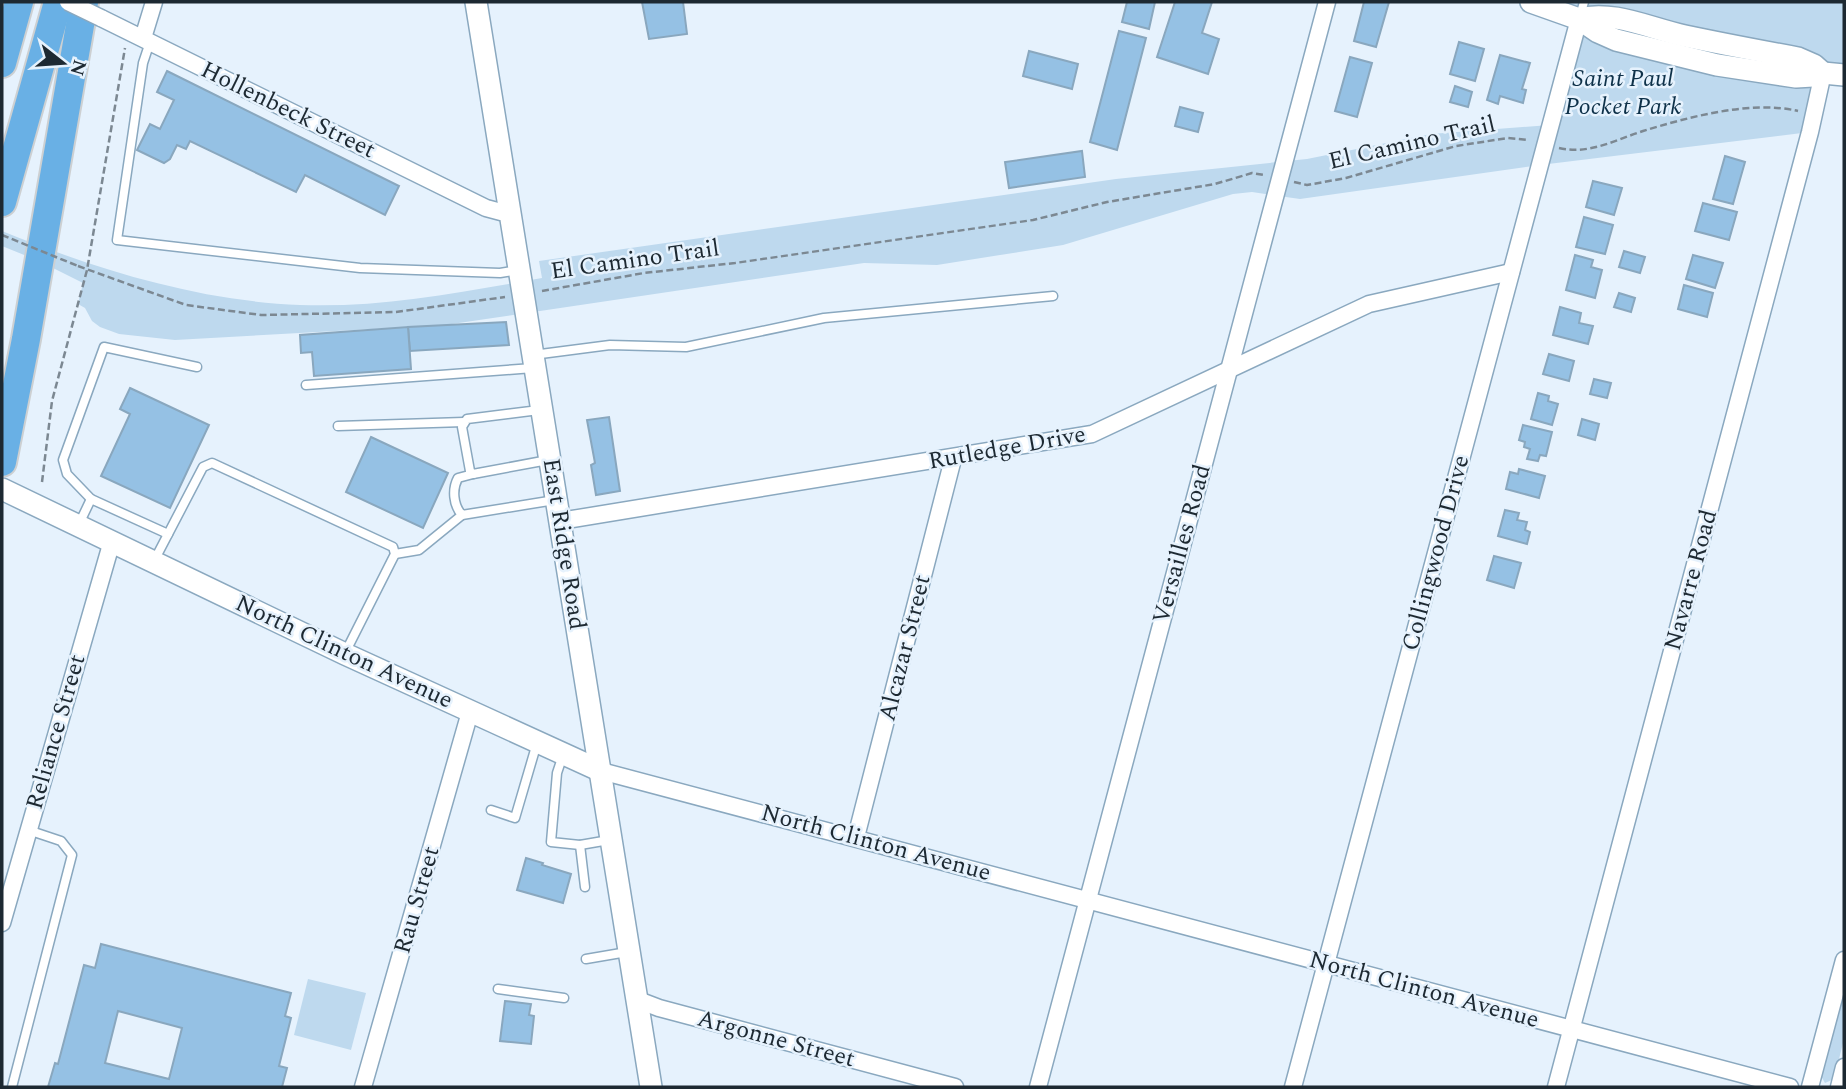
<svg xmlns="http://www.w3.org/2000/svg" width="1846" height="1089" viewBox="0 0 1846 1089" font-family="Spectral,serif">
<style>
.green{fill:#bed9ee}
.building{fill:#95c1e4;stroke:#89a7be;stroke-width:2;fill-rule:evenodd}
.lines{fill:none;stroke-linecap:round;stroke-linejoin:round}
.lane-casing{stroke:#8aa8bf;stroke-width:11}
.street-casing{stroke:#8aa8bf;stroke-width:19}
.secondary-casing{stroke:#8aa8bf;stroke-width:24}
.highway-casing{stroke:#cdd0d2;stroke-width:32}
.path{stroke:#7c8892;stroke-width:2.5;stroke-dasharray:7 3.5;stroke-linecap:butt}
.lane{stroke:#fff;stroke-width:8}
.street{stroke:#fff;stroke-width:16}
.secondary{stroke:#fff;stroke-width:21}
.highway{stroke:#69b0e5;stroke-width:28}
.street-bridge-casing{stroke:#8aa8bf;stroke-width:19;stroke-linecap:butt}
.path-bridge{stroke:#7c8892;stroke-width:2.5;stroke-dasharray:7 3.5;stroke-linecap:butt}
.street-bridge{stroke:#fff;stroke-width:16}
.labels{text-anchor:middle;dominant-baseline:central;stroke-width:5;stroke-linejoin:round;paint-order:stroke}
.park-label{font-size:24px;font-style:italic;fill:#0e3149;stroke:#e6f2fd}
.street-label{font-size:24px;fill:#1d2932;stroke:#e6f2fd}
</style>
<rect width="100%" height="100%" fill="#e6f2fd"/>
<g class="green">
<path d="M1531,2h313v73l-21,-2 -13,59 -270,33 -240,34 -48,-7 -19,2 -170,51 -126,20 -73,-2 -419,62 -270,15 -56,-6 -19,-7 -8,-6 -7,-13 -7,-4 5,-21 -44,-22 -37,-15v-15c93,38 196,70 298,74 81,3 162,-13 242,-27l-3,-17 577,-82 191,-20 124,-25 119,-9 29,-106z"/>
<path d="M308,979l58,14 -15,57 -57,-15z"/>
<path d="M1844,988v51l-10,40 -9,4 -4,-7z"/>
</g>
<g class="building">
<path d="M642,2h41l4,32 -38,5z"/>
<path d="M1127,2h28l-6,27 -27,-7z"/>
<path d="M1175,2h37l-10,31 17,6 -11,35 -51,-17z"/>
<path d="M1364,2h25l-13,45 -22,-6z"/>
<path d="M1119,31l27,7 -29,112 -27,-8z"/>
<path d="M1459,42l25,7 -9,32 -25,-7z"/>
<path d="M1029,51l49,13 -6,25 -49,-13z"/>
<path d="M1500,55l30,8 -8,26 4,1 -3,13 -23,-7 -2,8 -11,-4z"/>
<path d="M1350,57l22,6 -15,54 -22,-6z"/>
<path d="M167,71l232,115 -14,29 -80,-40 -9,17 -106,-51 -4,8 -9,-4 -7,14 -6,4 -27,-13 13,-26 10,5 14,-29 -17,-8z"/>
<path d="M1455,86l17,6 -4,15 -18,-5z"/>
<path d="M1180,107l23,6 -5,19 -23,-6z"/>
<path d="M1082,151l3,26 -76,11 -4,-26z"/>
<path d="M1725,156l20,6 -12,42 -20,-5z"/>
<path d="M1593,181l29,7 -8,27 -28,-8z"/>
<path d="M1703,203l34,9 -8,28 -34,-9z"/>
<path d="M1584,217l29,8 -8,29 -29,-7z"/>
<path d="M1624,251l21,6 -5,16 -21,-6z"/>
<path d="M1575,255l18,5 -2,7 11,3 -7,28 -29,-8z"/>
<path d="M1693,255l30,8 -8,25 -29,-9z"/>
<path d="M1684,285l29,8 -6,24 -29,-8z"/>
<path d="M1619,293l16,5 -4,14 -17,-5z"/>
<path d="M1560,307l21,6 -2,10 14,3 -5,18 -35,-9z"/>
<path d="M506,322l3,23 -99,6 -2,-24z"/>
<path d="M408,327l3,42 -97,7 -2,-24 -11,1 -1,-18z"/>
<path d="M1549,354l25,7 -5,20 -26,-7z"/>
<path d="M1594,379l17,4 -4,15 -17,-4z"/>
<path d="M130,388l79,37 -39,83 -69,-32 29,-62 -10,-5z"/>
<path d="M1538,393l11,3 -1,5 10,3 -6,21 -21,-6z"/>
<path d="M609,417l11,74 -24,4 -5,-30 4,-2 -8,-43z"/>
<path d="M1582,419l17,5 -4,16 -17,-5z"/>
<path d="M1523,425l29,7 -6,24 -6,-1 -2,6 -11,-2 3,-10 -6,-2 1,-5 -6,-2z"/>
<path d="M371,437l77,36 -25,55 -77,-36z"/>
<path d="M1519,469l26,7 -6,22 -33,-9 4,-17 8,2z"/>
<path d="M1505,510l14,3 -2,7 10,2 -2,8 5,2 -3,12 -29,-8z"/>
<path d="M1494,556l27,7 -7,25 -27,-8z"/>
<path d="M526,858l17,5 -1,2 29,9 -8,29 -46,-13z"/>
<path d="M101,944l190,49 -6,23 6,2 -12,48 8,2 -5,19h-234l7,-24 3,1 26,-99 11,3zM118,1011l64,17 -13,51 -64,-16z"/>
<path d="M505,1001l26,3 -2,11 5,1 -3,28 -31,-3z"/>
</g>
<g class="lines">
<defs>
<g id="lane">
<path d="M1580,16l4,-14"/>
<path d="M150,42l-7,21 -26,177 243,28 140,5 19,-3"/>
<path d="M533,355l77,-10 76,2 138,-29 229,-22"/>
<path d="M306,385l227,-17"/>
<path d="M539,410l-72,9 -5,8 8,44 3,3 75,-14"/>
<path d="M338,426l126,-4"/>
<path d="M473,474l-15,4c-6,11 -5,27 4,37l93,-15"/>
<path d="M91,499l-24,-25 -4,-14 41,-113 93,20"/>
<path d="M79,524l12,-25 77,35"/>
<path d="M395,554l24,-4 43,-35"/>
<path d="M154,561l49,-94 9,-4 181,84 2,7 -50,99"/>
<path d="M563,755l-6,18 -6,69 29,3 29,-5"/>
<path d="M491,810l24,8 22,-75"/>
<path d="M580,845l5,42"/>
<path d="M586,959l41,-7"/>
<path d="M498,989l66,9"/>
<path d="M12,1087l60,-232 -11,-14 -33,-11"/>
</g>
<g id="street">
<path d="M101,18l385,190 15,4 9,-1"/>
<path d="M143,38l11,-36"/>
<path d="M560,521l532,-87 277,-130 142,-32"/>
<path d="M601,771l1189,316"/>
<path d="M856,837l97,-378"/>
<path d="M2,923l110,-382"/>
<path d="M638,1000l21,8 296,79"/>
<path d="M363,1087l107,-375"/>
<path d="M1038,1087l289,-1085"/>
<path d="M1293,1087l286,-1068"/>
<path d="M1556,1087l254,-955 13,-59"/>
<path d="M1810,1087l34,-127"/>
<path d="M1839,1087l5,-20"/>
</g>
<g id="secondary">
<path d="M476,2l175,1085"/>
<path d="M1531,2l48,17 19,13 18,8 101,25 79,12 17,-1 10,-3 21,2"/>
<path d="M1579,19c35,-9 72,10 106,17 38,8 75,15 113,22l16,7 9,8"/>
<path d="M2,489l343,165 256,117"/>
</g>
<g id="highway">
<path d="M2,63l17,-61"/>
<path d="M2,202l56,-200"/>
<path d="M2,462l24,-123 58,-337"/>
</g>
</defs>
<use href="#lane" class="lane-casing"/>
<use href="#street" class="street-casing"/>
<use href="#secondary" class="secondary-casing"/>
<use href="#highway" class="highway-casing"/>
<g class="path">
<path d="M1559,148c30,7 56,-8 84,-17 46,-14 108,-31 155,-20"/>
<path d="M1294,182l13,3 39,-7 110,-32 52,-8 21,2"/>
<path d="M78,266l108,39 75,10 135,-3 109,-15"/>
<path d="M542,291l102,-18 91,-10 298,-43 74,-18 108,-18 37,-11 12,2"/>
<path d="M42,482l10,-81 35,-131 38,-222"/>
</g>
<use href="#lane" class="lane"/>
<use href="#street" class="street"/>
<use href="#secondary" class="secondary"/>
<use href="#highway" class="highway"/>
<defs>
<path id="street-bridge" d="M68,2l33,16"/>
</defs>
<use href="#street-bridge" class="street-bridge-casing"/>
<path class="path-bridge" d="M2,235l76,31"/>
<use href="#street-bridge" class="street-bridge"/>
</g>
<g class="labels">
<g class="park-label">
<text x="1623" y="79">Saint Paul<tspan x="1623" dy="28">Pocket Park</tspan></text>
</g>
<g class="street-label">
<text transform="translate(288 110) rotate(26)">Hollenbeck Street</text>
<text transform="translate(1412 143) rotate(-13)">El Camino Trail</text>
<text transform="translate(635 260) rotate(-8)">El Camino Trail</text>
<text transform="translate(1007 448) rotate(-10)">Rutledge Drive</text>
<text transform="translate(564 544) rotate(81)">East Ridge Road</text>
<text transform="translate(1182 544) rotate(-75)">Versailles Road</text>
<text transform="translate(1436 553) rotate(-75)">Collingwood Drive</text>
<text transform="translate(1691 580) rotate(-75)">Navarre Road</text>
<text transform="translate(905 648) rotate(-76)">Alcazar Street</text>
<text transform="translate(344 652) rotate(25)">North Clinton Avenue</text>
<text transform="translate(56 732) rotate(-74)">Reliance Street</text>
<text transform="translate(876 843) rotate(15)">North Clinton Avenue</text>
<text transform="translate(417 900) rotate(-74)">Rau Street</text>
<text transform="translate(1424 990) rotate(15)">North Clinton Avenue</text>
<text transform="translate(776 1039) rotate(15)">Argonne Street</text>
</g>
</g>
<rect width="1846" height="1089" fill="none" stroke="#1d2932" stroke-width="7"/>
<g transform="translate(63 63) rotate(107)" stroke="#e6f2fd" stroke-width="5" paint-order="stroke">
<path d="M0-5L12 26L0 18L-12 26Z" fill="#1d2932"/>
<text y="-10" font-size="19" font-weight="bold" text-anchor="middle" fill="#1d2932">N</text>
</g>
</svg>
